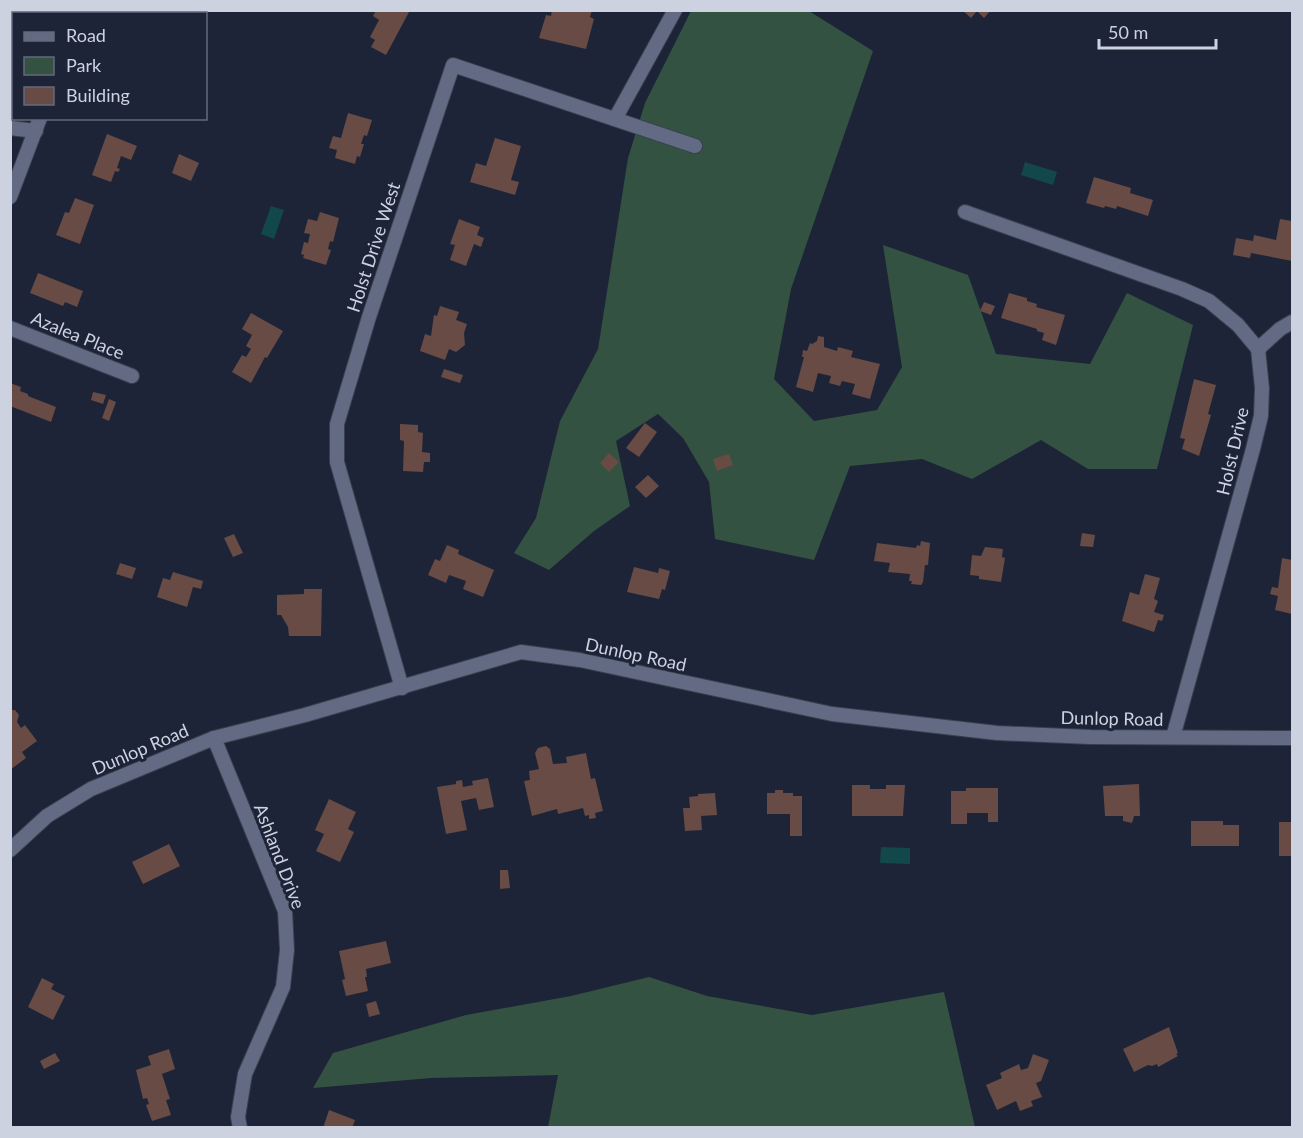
<svg xmlns="http://www.w3.org/2000/svg" width="1303" height="1138" viewBox="0 0 1303 1138" font-family="Lato,sans-serif">
<style>
.green{fill:#335241}
.water{fill:#12484a}
.building{fill:#674b44}
.lines{fill:none;stroke-linecap:round;stroke-linejoin:round}
.street-casing{stroke:#3a3f50;stroke-width:16}
.street{stroke:#626b83;stroke-width:14}
.labels{text-anchor:middle;dominant-baseline:central;stroke-width:6;stroke-linejoin:round;paint-order:stroke}
.street-label{font-size:18px;fill:#cdd2e0;stroke:#1d2438}
</style>
<rect width="100%" height="100%" fill="#1d2438"/>
<g class="green">
<path d="M691,11h118l64,40 -82,238 -17,90 40,42 63,-11 25,-43 -19,-122 85,30 28,79 94,10 37,-71 66,32 -36,144h-69l-47,-29 -69,39 -50,-20 -72,7 -36,94 -99,-21 -6,-57 -26,-44 -25,-24 -42,27 14,65 -36,25 -45,39 -35,-17 22,-35 24,-97 38,-72 30,-191 17,-55z"/>
<path d="M649,977l58,19 105,19 132,-23 31,135h-427l10,-52 -127,3 -118,10 20,-35 133,-38 105,-19z"/>
</g>
<g class="water">
<path d="M1025,162l32,10 -4,13 -32,-10z"/>
<path d="M271,206l13,4 -10,29 -13,-5z"/>
<path d="M881,847l29,1v16l-30,-1z"/>
</g>
<g class="building">
<path d="M376,10l10,2 1,-2h19l3,2 -23,43 -15,-8 4,-7 -5,-3 9,-17 -6,-4z"/>
<path d="M552,10h40l-2,7 4,2 -8,30 -47,-11 7,-23 5,1z"/>
<path d="M962,10h29l-7,8 -7,-7 -6,7z"/>
<path d="M348,113l24,7 -5,16 -3,-1 -3,9h3l-4,13 -3,-1 -2,8 -20,-6 2,-8 -8,-2 4,-12 8,2z"/>
<path d="M107,134l30,12 -6,14 -10,-4 -4,12 3,1 -2,3 -3,-1 -4,11 -19,-7z"/>
<path d="M495,138l26,8 -10,34 8,2 -4,13 -45,-13 6,-19 10,3z"/>
<path d="M179,154l20,9 -8,18 -19,-8z"/>
<path d="M1094,177l37,11 -1,5 23,7 -5,16 -31,-10 -1,3 -11,-3 -1,2 -18,-5z"/>
<path d="M75,198l19,7 -14,39 -24,-9 9,-23 4,1z"/>
<path d="M320,212l19,6 -6,24 -3,-1 -2,8 3,1 -5,15 -23,-7 1,-3 -3,-1 3,-12 4,1 2,-9 -6,-1 4,-14 9,2z"/>
<path d="M459,219l21,8 -3,8 7,3 -3,9 -7,-3 -8,22 -16,-6 5,-15 -5,-1z"/>
<path d="M1280,219l12,2v40l-41,-8 -1,5 -17,-3 3,-17 17,3 1,-6 22,5z"/>
<path d="M38,273l45,18 -6,16 -12,-5 -2,4 -33,-13z"/>
<path d="M1009,293l18,5v3l10,3 -1,3 29,8 -9,30 -14,-5 2,-7 -7,-2v-2l-36,-11z"/>
<path d="M984,302l11,4 -4,9 -11,-4z"/>
<path d="M440,306l19,6 -3,8 11,4 -3,9 1,12 -9,7 -7,-3 -4,11 -25,-9 5,-17 6,2 3,-21 3,1z"/>
<path d="M251,313l32,18 -16,27 -2,-1 -14,26 -19,-11 10,-17 4,2 5,-8 -5,-3 6,-11 -10,-6z"/>
<path d="M818,336l6,1v10l13,4 1,-4 15,4 -2,6 29,7 -10,35 -18,-5 3,-10 -13,-3 -2,5 -11,-3 2,-7 -13,-3 -5,19 -17,-5 8,-30h-2l1,-7 4,1 3,-8 2,1 5,-3z"/>
<path d="M444,369l19,6 -3,8 -19,-6z"/>
<path d="M1194,379l22,6 -8,29 3,1 -12,41 -17,-7 3,-10 -5,-1z"/>
<path d="M10,383l11,4 -1,4 8,3v2l28,11 -5,15 -41,-16z"/>
<path d="M93,392l13,3 -3,9 -12,-4z"/>
<path d="M109,399l7,3 -7,19 -7,-3z"/>
<path d="M645,423l12,9 -18,25 -13,-9z"/>
<path d="M400,424l18,1v7l5,1 -1,19 8,1v9h-6l-1,10 -20,-1 1,-30 -4,-1z"/>
<path d="M609,453l10,9 -10,10 -9,-9z"/>
<path d="M729,454l4,11 -16,6 -4,-12z"/>
<path d="M648,475l11,11 -13,12 -11,-11z"/>
<path d="M1082,533l13,2 -2,12 -13,-1z"/>
<path d="M234,534l9,19 -10,4 -9,-19z"/>
<path d="M921,541l9,2 -2,22h-3l-2,17 -2,3 -10,-1 1,-3h-3l1,-7 -22,-2 2,-9 -16,-2 3,-18 39,5 1,-3 3,1z"/>
<path d="M447,545l12,5 -1,4 36,16 -11,27 -20,-8 3,-8 -17,-6 -3,8 -18,-8 7,-16 5,2z"/>
<path d="M985,547l18,2 -1,8 3,1 -4,24 -22,-3v-3l-9,-1 2,-20 9,1z"/>
<path d="M1282,558l10,2v54l-17,-4 3,-14 -8,-2 2,-7 6,1z"/>
<path d="M120,563l16,5 -4,11 -16,-5z"/>
<path d="M634,567l24,6 1,-5 11,3 -5,19 -3,-1 -3,10 -32,-7z"/>
<path d="M173,572l30,9 -2,8 -8,-2 -6,20 -30,-10 6,-19 7,2z"/>
<path d="M1145,574l15,4 -6,21 4,2 -4,11 10,3 -2,6 -4,-1 -4,12 -32,-11 8,-29 9,3z"/>
<path d="M304,589h18l-1,47h-32l-1,-9 -7,-12h-4v-20l27,-1z"/>
<path d="M10,710h5l4,5 -2,7 4,6 4,-3 12,16 -15,11 4,6 -16,12z"/>
<path d="M546,746l4,3 3,15 14,-1 -1,-6 20,-4 5,26 4,-1 8,33 -8,2 1,5 -7,1v-4l-4,1 -2,-8 -25,6 -1,-5 -25,7 -8,-35 6,-1 -1,-9 10,-2 -4,-16 3,-5z"/>
<path d="M488,778l6,29 -15,3 -3,-12 -15,3 6,29 -21,4 -9,-47 19,-3v-3l6,-1 1,7 10,-2 -1,-4z"/>
<path d="M1139,784l1,32h-6l-2,7 -9,-2v-5h-18l-2,-30z"/>
<path d="M852,785h18v4h16v-4h19l-2,31h-51z"/>
<path d="M966,788h32v34h-10v-9h-21v11h-16v-33h15z"/>
<path d="M775,790h8v3h10v3h9v40h-12v-22h-23v-21h8z"/>
<path d="M715,793l2,22 -16,1 1,14 -17,1 -2,-23h7l-1,-11 9,-1v-2z"/>
<path d="M329,799l27,13 -8,17 6,3 -14,30 -24,-11 8,-17 -9,-4z"/>
<path d="M1191,821h32v4h16v21h-48z"/>
<rect x="1279" y="822" width="13" height="34"/>
<path d="M169,844l11,22 -37,18 -11,-22z"/>
<path d="M500,870h8l2,18 -10,1z"/>
<path d="M386,941l5,22 -25,6 1,8h-2l3,14 -22,5 -4,-16 3,-1 -6,-28z"/>
<path d="M42,978l12,6 -3,5 14,7 -12,24 -25,-13z"/>
<path d="M376,1001l4,13 -11,3 -3,-13z"/>
<path d="M1169,1027l9,26 -2,1 2,2 -20,11 -1,-3 -5,2 -4,-1 -14,7 -11,-23z"/>
<path d="M169,1049l6,20 -13,5 8,25 -4,1 5,15 -19,6 -6,-16 3,-1 -2,-6 -4,1 -7,-29 15,-5 -3,-9z"/>
<path d="M55,1053l5,8 -16,8 -4,-8z"/>
<path d="M1033,1054l16,6 -8,21 -5,2 6,14 -11,4 2,5 -13,5 -4,-10 -19,9 -11,-25 16,-7 -2,-5 19,-9 2,6 7,-2z"/>
<path d="M329,1110l26,10 -3,8h-29z"/>
</g>
<g class="lines">
<defs>
<g id="street">
<path d="M80,14l1,-4"/>
<path d="M615,119l60,-109"/>
<path d="M10,128l26,3"/>
<path d="M10,197l30,-79"/>
<path d="M965,212l217,77 27,12 29,24 20,24 4,39 -1,28 -8,33 -80,288"/>
<path d="M10,328l122,48"/>
<path d="M1258,349l22,-20 12,-7"/>
<path d="M402,688l-65,-226v-38l32,-107 84,-252 242,81"/>
<path d="M214,738l71,173 2,39 -4,37 -38,87 -7,43 2,11"/>
<path d="M10,850l37,-34 44,-27 123,-51 91,-23 216,-63 59,8 252,54 165,19 93,4 202,1"/>
</g>
</defs>
<use href="#street" class="street-casing"/>
<use href="#street" class="street"/>
</g>
<g class="labels">
<g class="street-label">
<text transform="translate(373 247) rotate(-72)">Holst Drive West</text>
<text transform="translate(78 335) rotate(22)">Azalea Place</text>
<text transform="translate(1232 451) rotate(-77)">Holst Drive</text>
<text transform="translate(636 654) rotate(12)">Dunlop Road</text>
<text transform="translate(1112 718) rotate(1)">Dunlop Road</text>
<text transform="translate(140 749) rotate(-23)">Dunlop Road</text>
<text transform="translate(280 856) rotate(69)">Ashland Drive</text>
</g>
</g>
<rect width="1303" height="1138" fill="none" stroke="#cdd2e0" stroke-width="24"/>
<rect x="12" y="12" width="195" height="108" fill="#1d2438" stroke="#636a7b" stroke-width="1.5"/>
<rect x="24" y="32" width="30" height="9" fill="#626b83" stroke="#636a7b" stroke-width="1.5"/>
<text x="66" y="42" font-size="18" fill="#cdd2e0">Road</text>
<rect x="24" y="57" width="30" height="18" fill="#335241" stroke="#636a7b" stroke-width="1.5"/>
<text x="66" y="72" font-size="18" fill="#cdd2e0">Park</text>
<rect x="24" y="87" width="30" height="18" fill="#674b44" stroke="#636a7b" stroke-width="1.5"/>
<text x="66" y="102" font-size="18" fill="#cdd2e0">Building</text>
<path d="M1099 39v9h117v-9" fill="none" stroke="#cdd2e0" stroke-width="3"/>
<text x="1108" y="39" font-size="18" fill="#cdd2e0" stroke="#1d2438" stroke-width="4.5" paint-order="stroke">50 m</text>
</svg>
